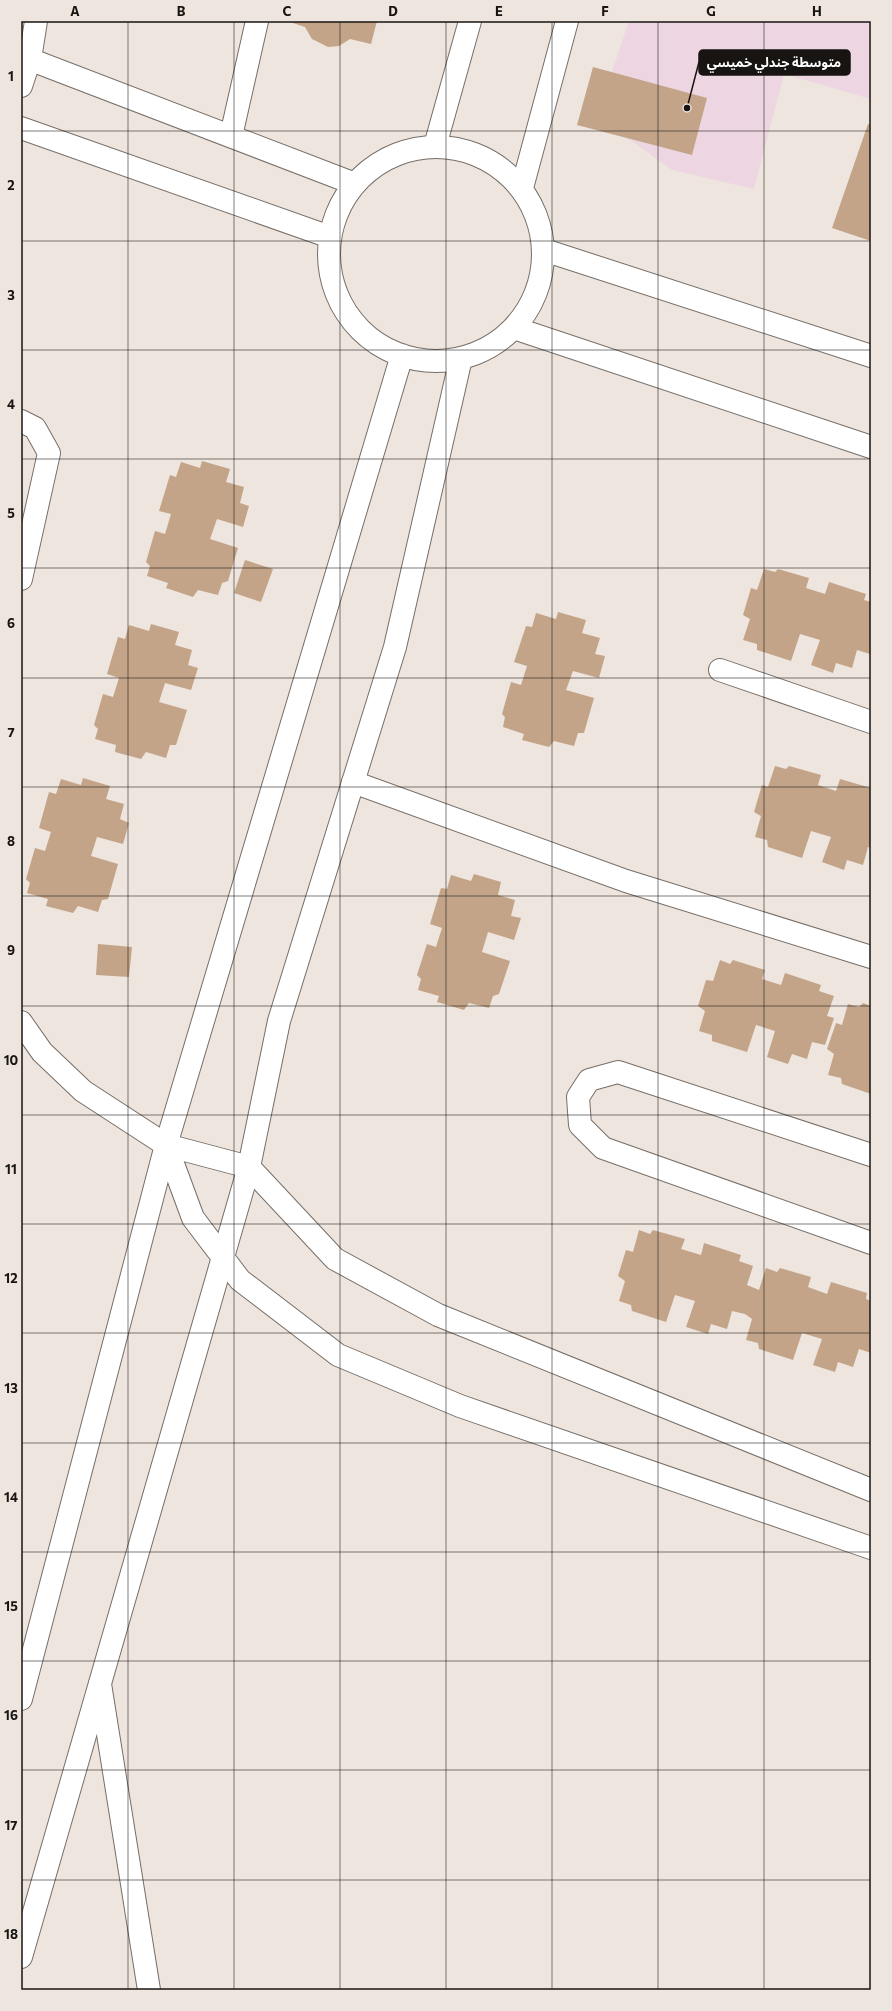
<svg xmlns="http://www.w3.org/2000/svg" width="892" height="2011" viewBox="0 0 892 2011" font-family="Commissioner,'Noto Sans Arabic',sans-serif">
<rect width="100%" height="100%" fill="#eee5de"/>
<path fill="#edd6e1" d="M629,21H871V99L784,74L754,189L672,170L597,116Z"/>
<path fill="#c3a488" d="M287,21H377L371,44L350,39L339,46L328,47L312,39L305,27Z
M593,67L707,98L692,155L577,125Z
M868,124L871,125V241L832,228Z
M202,461L230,469L226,482L244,487L240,503L249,506L243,527L217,519L210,539L238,548L228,581L222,583L218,595L198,590L193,597L166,588L168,583L147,576L150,566L146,562L155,531L165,534L171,514L159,511L170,475L176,477L181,462L200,468Z
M245,560L273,569L261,602L234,593Z
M764,569L775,572L778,569L809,578L806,588L825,594L829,582L866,594L864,600L871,602L870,654L857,650L852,668L836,663L833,673L811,665L820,640L800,634L791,661L757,650V644L743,640L750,619L743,615L751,588L757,590Z
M558,612L586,620L582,633L600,638L595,654L605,656L599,678L573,671L566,690L594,698L584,733H578L574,746L554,741L549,747L522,740L524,734L503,727L505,717L502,714L511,682L521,685L527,666L514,662L526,626L532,627L536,613L556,619Z
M151,624L179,632L175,645L192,650L188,665L198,668L191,690L165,683L159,702L187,710L176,745H170L166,758L146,752L141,759L115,752L116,745L95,739L98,729L94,725L103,694L113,697L119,678L107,674L118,637L125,639L129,625L149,631Z
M775,766L786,769L789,766L821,775L818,785L836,791L840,779L871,788V848L868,847L863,865L847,860L844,870L822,862L831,837L811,831L802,858L768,847L767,840L755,837L761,816L754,812L762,785L768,787Z
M83,778L110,786L106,799L124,804L120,819L129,823L123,844L97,837L91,856L118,864L108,899L102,900L98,912L78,906L73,913L46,906L48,899L27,893L30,883L26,879L35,848L45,851L51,832L39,828L49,792L56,794L61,779L81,785Z
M474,874L501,882L498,895L515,900L511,916L521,918L514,940L488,932L482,952L510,961L499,994L493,996L489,1008L469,1003L464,1010L437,1002L439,996L418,990L421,979L417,975L427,944L436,947L442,928L430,924L441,888L447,889L451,875L471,881Z
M98,944L132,947L129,977L96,975Z
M720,960L730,964L733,960L765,970L762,979L781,985L785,973L821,985L819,991L834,996L827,1016L834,1018L825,1045L812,1042L807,1059L792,1054L788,1064L767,1057L775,1031L756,1025L747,1052L712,1041V1035L699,1031L705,1011L698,1006L706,980L713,981Z
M863,1003L871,1006V1094L842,1084L841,1078L828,1075L834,1054L827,1049L836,1023L842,1025L848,1004L859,1007Z
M639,1230L650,1234L653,1230L685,1239L681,1249L701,1255L704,1243L741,1255L739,1261L753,1266L747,1285L759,1290L766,1268L777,1272L780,1268L811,1277L808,1287L827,1294L831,1282L867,1293L866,1299L871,1301V1353L859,1349L853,1367L838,1362L835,1372L813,1365L822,1339L802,1333L793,1360L759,1349L758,1343L746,1340L752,1319L745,1314L732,1311L727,1329L711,1324L708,1334L686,1327L695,1301L675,1295L666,1322L632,1311L631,1305L619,1301L625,1281L618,1276L626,1250L633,1252Z"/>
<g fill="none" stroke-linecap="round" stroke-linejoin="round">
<g stroke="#766e67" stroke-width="24">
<path id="street" d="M21,86L30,59L36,21
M231,136L257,21
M435,146L470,21
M522,188L567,21
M21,421L35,428L49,453L21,579
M720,670L871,722
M353,782L626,881L871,957
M21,1022L42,1052L83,1091L166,1145L249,1167L335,1259L438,1315L871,1490
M166,1145L193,1218L240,1280L338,1355L460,1406L871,1548
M871,1155L618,1072L589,1080L578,1097L580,1125L603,1148L871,1243
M100,1684L149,1990"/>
</g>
<g stroke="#766e67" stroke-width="24">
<path id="secondary" d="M21,56L355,184
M21,128L330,237
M329 254a107 107 0 1 1 214 0a107 107 0 1 1-214 0Z
M544,250L871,356
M514,328L871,447
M21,1699L166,1145L402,355
M21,1957L249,1167L279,1021L395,647L461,358"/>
</g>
<use href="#street" stroke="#fff" stroke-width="22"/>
<use href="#secondary" stroke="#fff" stroke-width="22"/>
</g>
<path fill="none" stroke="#171412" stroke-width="1" stroke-opacity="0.55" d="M128,21V1990M234,21V1990M340,21V1990M446,21V1990M552,21V1990M658,21V1990M764,21V1990M21,131H871M21,241H871M21,350H871M21,459H871M21,568H871M21,678H871M21,787H871M21,896H871M21,1006H871M21,1115H871M21,1224H871M21,1333H871M21,1443H871M21,1552H871M21,1661H871M21,1770H871M21,1880H871"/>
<path fill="none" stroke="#171412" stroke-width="1.5" d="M687 108L699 62"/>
<circle fill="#171412" stroke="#eee5de" stroke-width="1.5" cx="687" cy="108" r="4"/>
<rect fill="#171412" stroke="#171412" stroke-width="1.5" x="699" y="50" width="151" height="25" rx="4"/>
<g font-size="13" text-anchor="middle" font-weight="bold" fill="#fff">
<text x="774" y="67">متوسطة جندلي خميسي</text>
</g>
<rect width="892" height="2011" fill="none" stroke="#eee5de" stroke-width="44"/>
<rect x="22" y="22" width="848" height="1967" fill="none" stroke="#171412" stroke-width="1.5"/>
<g font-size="13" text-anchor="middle" font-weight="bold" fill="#171412">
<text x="75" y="16">A</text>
<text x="181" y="16">B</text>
<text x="287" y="16">C</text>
<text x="393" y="16">D</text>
<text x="499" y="16">E</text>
<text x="605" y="16">F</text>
<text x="711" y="16">G</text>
<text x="817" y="16">H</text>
<text x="11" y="81">1</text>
<text x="11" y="190">2</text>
<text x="11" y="300">3</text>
<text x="11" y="409">4</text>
<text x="11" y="518">5</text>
<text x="11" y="628">6</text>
<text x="11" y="737">7</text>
<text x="11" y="846">8</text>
<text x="11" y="955">9</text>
<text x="11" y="1065">10</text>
<text x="11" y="1174">11</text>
<text x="11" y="1283">12</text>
<text x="11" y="1393">13</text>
<text x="11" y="1502">14</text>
<text x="11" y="1611">15</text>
<text x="11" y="1720">16</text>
<text x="11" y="1830">17</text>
<text x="11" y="1939">18</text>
</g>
</svg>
